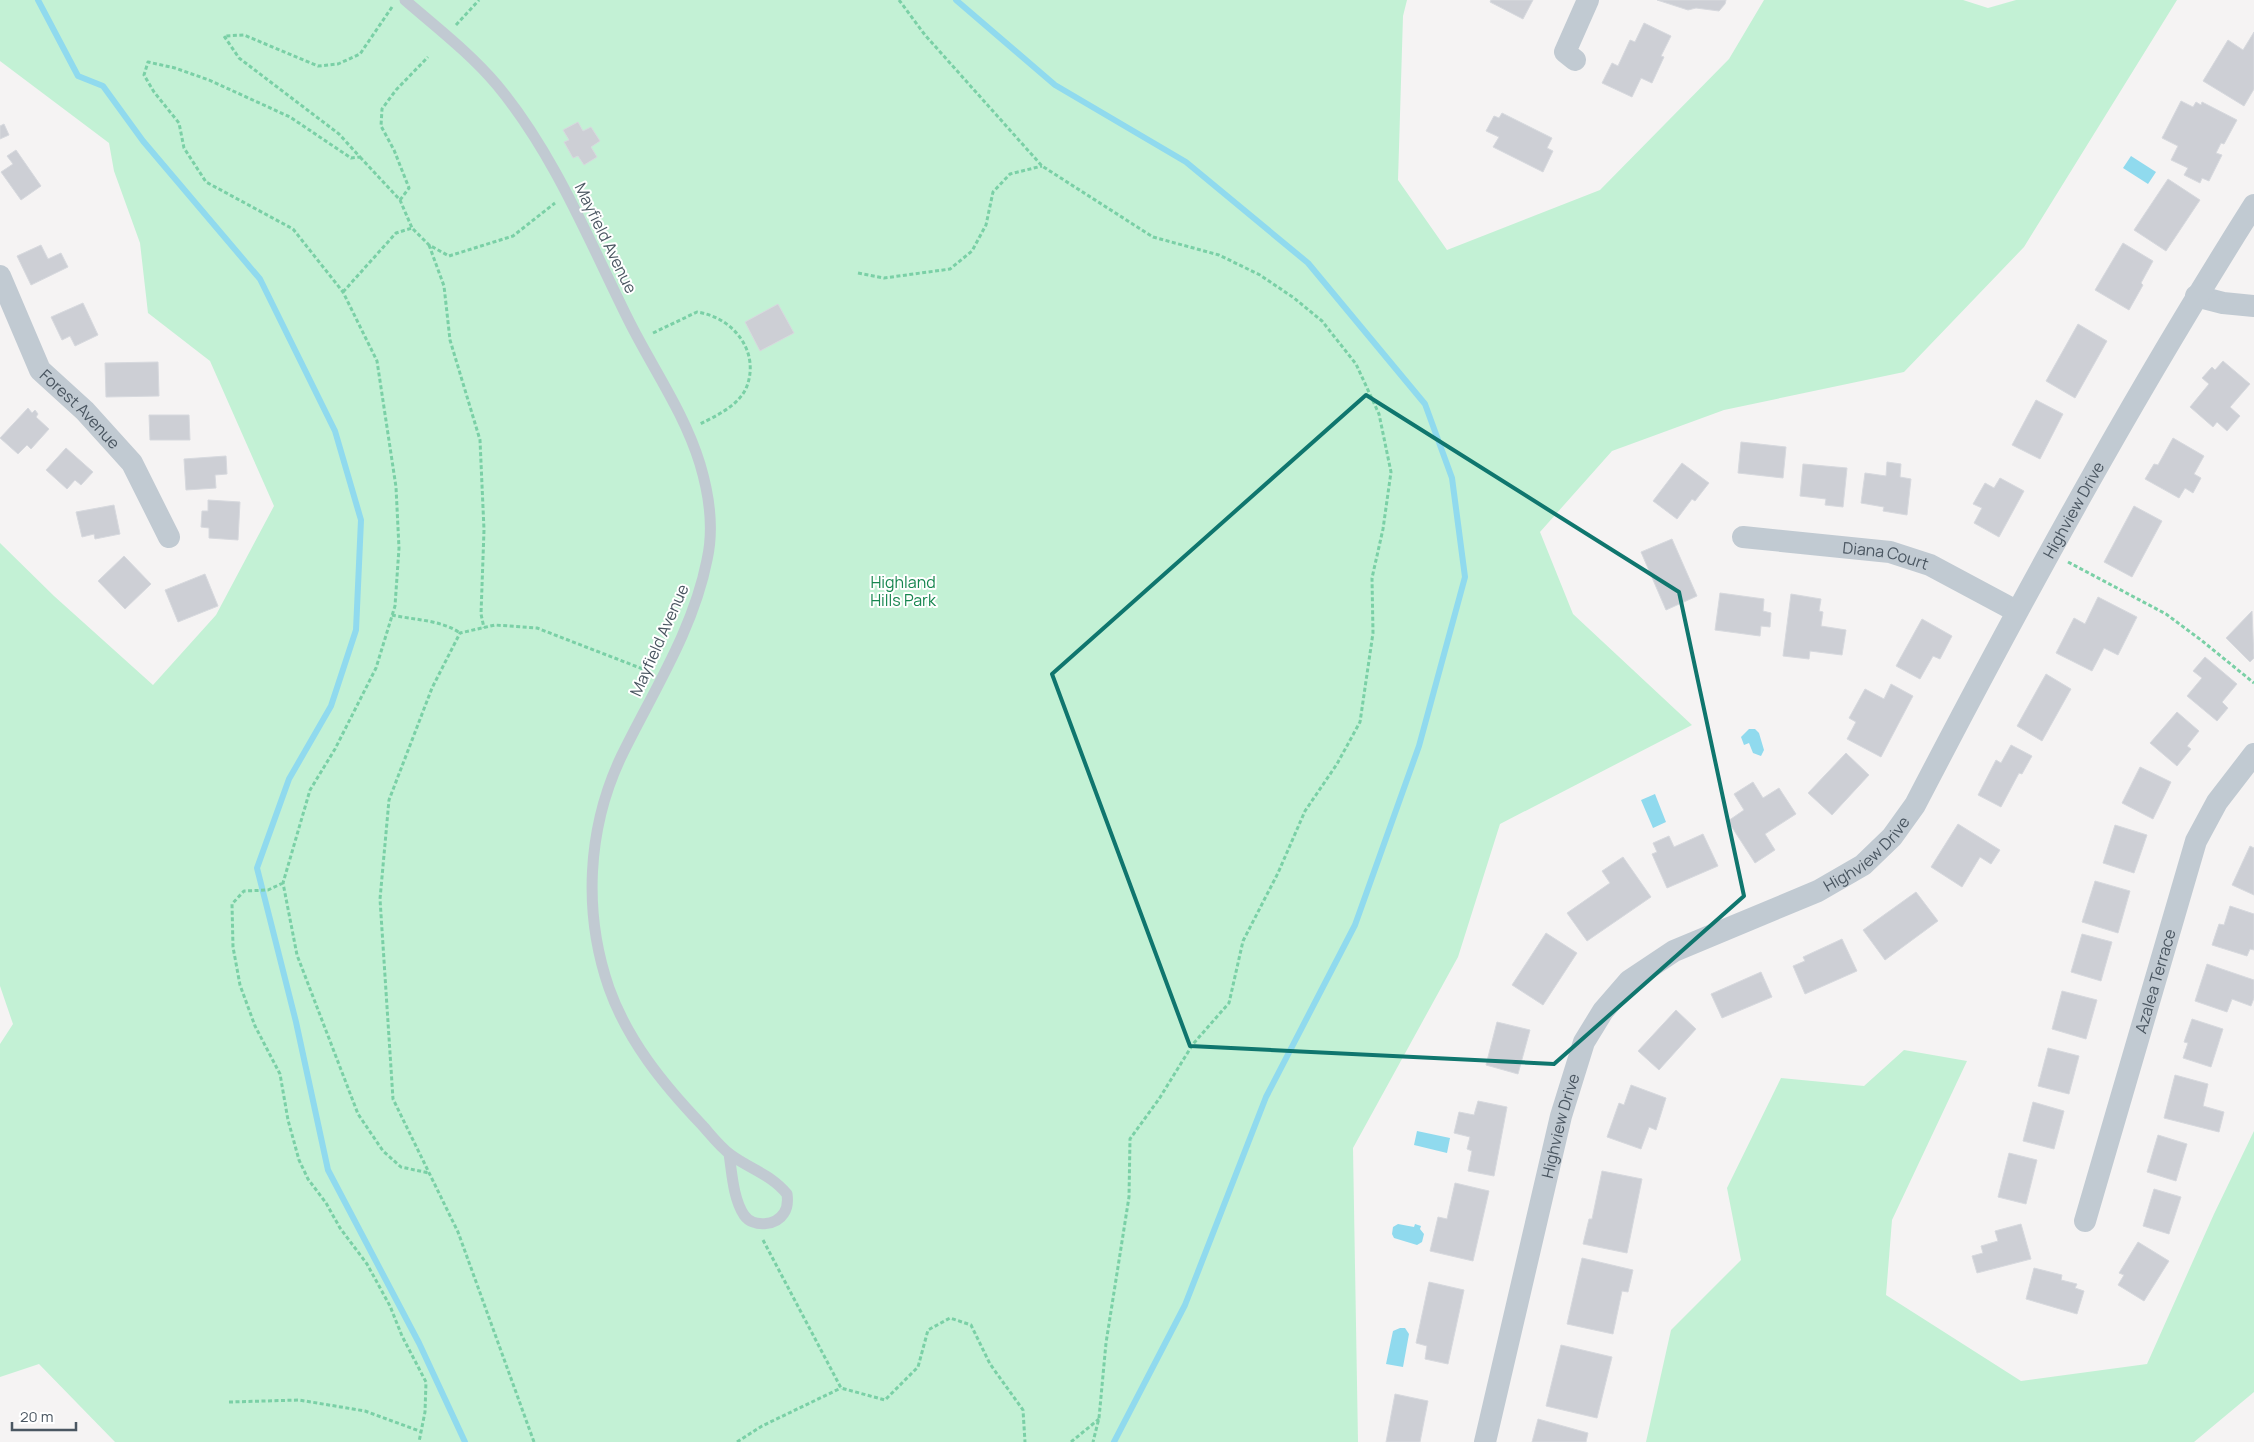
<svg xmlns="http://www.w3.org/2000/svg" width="2254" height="1442" viewBox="0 0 2254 1442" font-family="Manrope,sans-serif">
<rect width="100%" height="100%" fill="#f5f3f3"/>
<path fill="#c3f1d5" d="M0,0H1407L1403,16L1398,180L1447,250L1600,190L1729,59L1764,0H1963L1988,8L2016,0H2177L2024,247L1904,372L1724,410L1612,451L1540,532L1573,614L1692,725L1500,824L1458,957L1353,1148L1358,1442H115L39,1364L0,1377V1044L13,1024L0,986V543L54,596L153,685L216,615L274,506L210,361L148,313L140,243L114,171L109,143L0,61Z
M1904,1050L1967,1061L1892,1220L1886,1295L2021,1381L2147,1364L2214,1214L2254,1131V1392L2194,1442H1646L1671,1330L1741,1260L1727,1188L1781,1078L1864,1086Z"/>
<path fill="#90daee" d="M2131,156L2156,172L2148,184L2123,168Z
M1749,729H1755L1759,733L1764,750L1761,756L1753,753L1749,743L1744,745L1741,737Z
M1655,794L1666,822L1653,828L1641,800Z
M1417,1131L1450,1138L1447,1153L1414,1145Z
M1398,1224L1414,1227L1415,1224L1421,1226L1420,1229L1424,1234L1422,1242L1417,1245L1394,1238L1392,1234L1393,1227Z
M1400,1328H1405L1409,1334L1403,1367L1386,1364L1393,1331Z"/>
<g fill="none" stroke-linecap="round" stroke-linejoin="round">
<path stroke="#90daee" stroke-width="6" d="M38,0L78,76L103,86L143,141L260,279L335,431L361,520L356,630L331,706L289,779L257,868L296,1022L328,1170L419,1343L465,1442
M956,0L1055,85L1186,162L1308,263L1425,404L1452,478L1465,577L1419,746L1355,925L1266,1097L1185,1305L1114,1442"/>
</g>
<path fill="#cdcfd5" stroke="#d7d9de" d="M1491,0H1533L1523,19L1490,2Z
M1657,0H1726L1725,4L1719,11L1696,8L1688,10Z
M1644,23L1671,36L1661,56L1664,57L1652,83L1641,78L1632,97L1602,83L1612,63L1618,66L1630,40L1635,42Z
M2254,32V89L2244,106L2203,81L2228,40L2243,50Z
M2181,101L2193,107L2196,102L2201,105L2202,102L2237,120L2224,144L2221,143L2216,153L2222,155L2209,181L2202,178L2200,183L2184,175L2188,168L2171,160L2178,146L2162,138Z
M1502,113L1552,138L1547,148L1553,151L1543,172L1493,147L1499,137L1486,131L1494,116L1499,118Z
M578,122L583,131L591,127L600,141L591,147L597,157L584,165L578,156L573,158L564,142L569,140L563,130Z
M4,124L9,135L0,139V126Z
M16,150L41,186L21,200L1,172L13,164L7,156Z
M2168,179L2200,200L2166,251L2134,230Z
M2123,243L2153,261L2141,283L2143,285L2129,310L2095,290Z
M41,245L48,259L61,253L68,267L31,285L17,256Z
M83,303L98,335L75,346L70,336L62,340L51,317Z
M778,304L794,333L760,351L745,322Z
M2078,324L2107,341L2075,398L2046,381Z
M2223,361L2250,384L2230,407L2240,416L2227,431L2217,422L2213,427L2190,407L2209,384L2202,378L2212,367L2215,370Z
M158,362L159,396L106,397L105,363Z
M2036,400L2063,414L2040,459L2012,445Z
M28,408L32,413L35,410L38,414L36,417L49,429L31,449L27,445L18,454L0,438Z
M149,415H189L190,440H150Z
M2173,438L2204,456L2194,474L2201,478L2193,493L2185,488L2179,498L2145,479L2154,464L2158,465Z
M1741,442L1786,447L1783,478L1738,473Z
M66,448L93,472L81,485L75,480L67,489L46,470Z
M226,456L227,474L215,475L216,488L186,490L184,459Z
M1887,462L1901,464L1900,477L1911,479L1907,515L1883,511L1884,507L1861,503L1865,473L1886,476Z
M1682,463L1709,483L1695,501L1692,499L1677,519L1653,501Z
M1803,464L1847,468L1843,507L1825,505L1826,499L1800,496Z
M2000,478L2024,491L1999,537L1974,523L1982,508L1973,504L1985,483L1994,488Z
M208,500L240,502L238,540L209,538V528L201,527L202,511H208Z
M114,505L120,534L95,539L94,534L82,537L76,512Z
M2134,506L2162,521L2132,577L2104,562Z
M1672,539L1697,596L1666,610L1641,552Z
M124,556L151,584L125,609L98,581Z
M205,574L218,606L178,622L165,590Z
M1720,593L1764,599L1763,611L1771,613L1770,627L1761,626L1760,636L1715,630Z
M1791,594L1821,599L1819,611L1823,612L1821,626L1846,630L1842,655L1810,651L1809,659L1783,656Z
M2098,597L2137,617L2118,655L2104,648L2092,671L2056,653L2074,618L2085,624Z
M2252,611L2254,658L2250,662L2226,638Z
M1922,619L1952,636L1940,659L1933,656L1920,679L1896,666Z
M2205,657L2237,684L2222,702L2228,708L2217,721L2187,696L2202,678L2193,671Z
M2046,674L2071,689L2042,741L2017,726Z
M1891,684L1913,696L1881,757L1847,739L1856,722L1849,718L1865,689L1884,699Z
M2177,712L2199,731L2187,746L2191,749L2177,766L2150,743Z
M2011,745L2032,756L2022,774L2019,773L2001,807L1978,795L1996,760L2001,763Z
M1846,753L1869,775L1832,815L1808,793Z
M2140,767L2171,782L2153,819L2122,803Z
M1753,782L1763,798L1779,788L1796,814L1765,834L1775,850L1755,863L1728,821L1744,810L1734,794Z
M1958,824L2000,850L1991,864L1980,857L1962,887L1931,867Z
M2115,825L2147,835L2134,873L2103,863Z
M1703,834L1718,866L1667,888L1652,854L1657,852L1653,843L1669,836L1674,847Z
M2250,846L2254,848V895L2232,885Z
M1623,857L1651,897L1587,941L1567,913L1610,883L1602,871Z
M2095,881L2130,891L2118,933L2082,922Z
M1916,892L1938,921L1885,960L1863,930Z
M2230,906L2254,914V950L2250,949L2247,956L2212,945L2219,924L2224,925Z
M1546,933L1577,953L1543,1005L1512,985Z
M2082,934L2112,942L2101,981L2071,972Z
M1842,939L1857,971L1805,994L1793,966L1805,961L1803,957Z
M2207,964L2254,980V998L2251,1006L2232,999L2227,1012L2195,1001Z
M1761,972L1772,997L1722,1018L1711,994Z
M2062,991L2097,1000L2086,1039L2052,1029Z
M1676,1010L1696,1029L1659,1070L1638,1051Z
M2192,1019L2223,1029L2211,1067L2183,1058L2188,1043L2184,1042Z
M1497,1022L1530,1030L1518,1074L1486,1065Z
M2048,1048L2079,1056L2069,1094L2038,1086Z
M2175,1075L2208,1084L2203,1106L2224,1112L2219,1132L2164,1118Z
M1631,1085L1666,1098L1656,1130L1649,1127L1641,1149L1607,1137L1619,1103L1624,1105Z
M1478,1101L1507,1107L1494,1176L1468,1171L1472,1151L1467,1149L1470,1137L1454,1133L1459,1112L1474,1115Z
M2033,1102L2064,1111L2054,1149L2023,1141Z
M2158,1135L2187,1144L2176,1181L2147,1172Z
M2009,1153L2037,1160L2026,1204L1998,1197Z
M1602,1171L1642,1179L1627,1253L1583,1244L1589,1219H1592Z
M1455,1183L1489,1191L1473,1261L1430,1251L1438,1217L1447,1219Z
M2154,1189L2181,1197L2169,1234L2143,1226Z
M2021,1224L2031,1259L1977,1273L1972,1256L1983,1253L1981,1246L1998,1241L1995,1231Z
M2138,1242L2169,1261L2144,1301L2118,1285L2124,1275L2119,1273Z
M1582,1258L1633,1270L1628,1292L1622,1291L1613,1334L1567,1324Z
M2034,1268L2062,1275L2061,1280L2077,1284L2075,1288L2084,1291L2077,1314L2026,1299Z
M1429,1282L1464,1290L1448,1364L1425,1359L1427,1346L1416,1343Z
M1561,1345L1612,1357L1597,1418L1546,1406Z
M1395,1394L1428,1401L1420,1442H1386Z
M1538,1419L1588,1433L1586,1442H1532Z"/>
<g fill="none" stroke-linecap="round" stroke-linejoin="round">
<path stroke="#7ad0a6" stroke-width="3" stroke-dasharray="4 2.5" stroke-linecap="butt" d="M899,0L925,35L1042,166L1153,237L1219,255L1260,275L1294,298L1322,321L1356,364L1379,414L1391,472L1383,529L1372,578L1373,633L1360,722L1337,764L1305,811L1278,873L1243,941L1229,1003L1193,1044L1159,1099L1130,1139L1129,1197L1106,1343L1099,1418L1093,1442
M392,7L360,54L338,64L318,66L244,35L224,36L239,58L339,134L360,157L351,158L290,117L209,80L175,68L148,62L144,75L154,92L179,123L184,148L206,182L293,229L343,292L377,361L396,487L399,548L395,606L376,668L335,749L310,790L283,883L297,955L358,1114L383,1151L401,1167L429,1173
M456,25L479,0
M360,157L400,200L412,228
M400,200L409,188L394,150L381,126L382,109L396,90L428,57
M429,245L444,286L450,340L480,440L484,530L481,614L484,628
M858,273L884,278L950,269L972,251L986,225L993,192L1010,174L1042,166
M343,292L396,233L412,228L429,245L449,256L513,236L555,203
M653,333L697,312C732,317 760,350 747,386C740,405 716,416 700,424
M2068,562L2166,614L2201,640L2254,683
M392,615C414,620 442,620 460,633
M283,883L268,890L244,891L232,904L233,947L240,985L255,1026L280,1074L288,1120L299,1160L308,1179L326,1203L340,1228L367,1264L390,1306L402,1336L426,1382L425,1412L419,1442
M763,1240L841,1388L885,1400L918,1367L928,1330L950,1318L971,1325L990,1364L1023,1410L1025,1442
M229,1402L299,1400L365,1411L422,1432
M534,1442L458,1232L393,1099L380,899L389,800L432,688L460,633L495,625L537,628L648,671
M737,1442L762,1426L841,1388
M1071,1442L1099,1419"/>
<path stroke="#c1cad2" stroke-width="11" d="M405,0C436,27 470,53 497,85C555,155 589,241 629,321C653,369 684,412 700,464C709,494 714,529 707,560C693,631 652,693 621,757C587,829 583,913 609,988C628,1041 663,1084 702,1125C711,1135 720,1147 731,1155C750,1169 772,1175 787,1194C788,1201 788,1207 784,1213C776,1226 753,1228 744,1215C733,1198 732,1173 729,1154"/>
<g stroke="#c1cad2" stroke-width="22">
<path d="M1575,60L1565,52L1588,0"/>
<path id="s1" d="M0,276L40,370L85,411L132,463L169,537"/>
<path d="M2196,296L2223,303L2254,306"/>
<path id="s2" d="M1743,537L1890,552L1930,565L2016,611"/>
<path id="s3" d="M2085,1221L2196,841L2217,802L2254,754"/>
<path id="s4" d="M1485,1442L1561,1116L1584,1042L1603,1011L1629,981L1674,951L1818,891L1863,865L1892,837L1915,805C2021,601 2131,399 2254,205"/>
</g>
</g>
<path fill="none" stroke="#0f766e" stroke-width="4" stroke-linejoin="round" d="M1366,395L1679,592L1744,896L1554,1064L1190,1046L1052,674Z"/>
<g text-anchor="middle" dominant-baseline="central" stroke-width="4" stroke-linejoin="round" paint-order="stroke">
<g font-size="16" fill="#4a5661" stroke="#fff">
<text transform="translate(606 238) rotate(64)">Mayfield Avenue</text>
<text stroke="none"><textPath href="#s1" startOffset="158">Forest Avenue</textPath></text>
<text stroke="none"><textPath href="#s4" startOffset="1165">Highview Drive</textPath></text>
<text stroke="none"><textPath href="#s2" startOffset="144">Diana Court</textPath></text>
<text transform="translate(659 640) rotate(-66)">Mayfield Avenue</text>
<text stroke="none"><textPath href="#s4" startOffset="760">Highview Drive</textPath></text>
<text stroke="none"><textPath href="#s3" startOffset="250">Azalea Terrace</textPath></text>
<text stroke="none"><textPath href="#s4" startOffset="325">Highview Drive</textPath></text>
</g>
<g font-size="16" fill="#17864f" stroke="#fff">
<text x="903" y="582">Highland<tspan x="903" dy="18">Hills Park</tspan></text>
</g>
</g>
<path d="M12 1422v8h64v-8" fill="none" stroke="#4a5661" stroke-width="2.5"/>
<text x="20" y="1422" font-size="15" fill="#4a5661" stroke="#ffffff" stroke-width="4" paint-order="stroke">20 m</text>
</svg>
